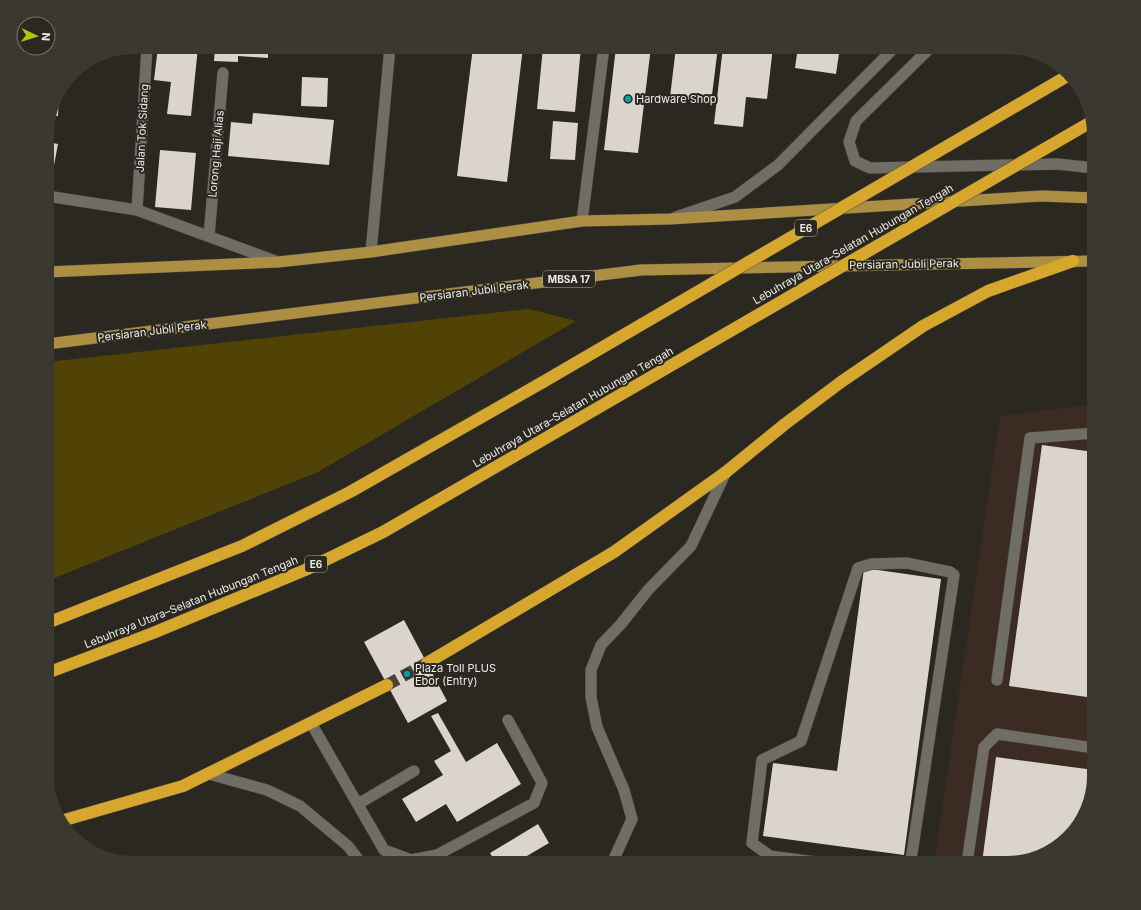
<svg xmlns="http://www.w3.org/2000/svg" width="1141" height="910" viewBox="0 0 1141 910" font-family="Inter,sans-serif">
<rect width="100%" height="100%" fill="#2a2820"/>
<path fill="#3c2b22" d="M1094,404V776L1089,804L1073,833L1045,854L1007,863H934L1000,416Z"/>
<path fill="#504305" d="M529,309L576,321L318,472L47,581V362Z"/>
<path fill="#dbd4cb" d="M158,47H198L191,116L167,114L171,82L154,80Z
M215,47H268V58L238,56V62L214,61Z
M473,47H523L507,182L457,176Z
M543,47H581L575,112L537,109Z
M616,47H651L638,153L604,150Z
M676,47H718L711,103L670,97Z
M723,47H773L767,99L746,97L743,127L714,124Z
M798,47H840L836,74L795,68Z
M302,77L328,78L327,107L301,106Z
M59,91L58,116H51L56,96Z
M253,113L334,120L329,165L228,156L231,122L252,124Z
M553,121L578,123L575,160L550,159Z
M47,142L58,144L51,181L47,180Z
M160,150L196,153L191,210L155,207Z
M1042,445L1094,452V698L1009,686Z
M864,568L941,579L904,855L763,836L773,763L837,771Z
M404,620L447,701L408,723L364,642Z
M438,713L466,762L497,743L521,784L457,822L446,804L416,822L402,799L443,775L434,761L451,751L431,716Z
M996,757L1094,770L1089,804L1073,833L1045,854L1007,863H982Z
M538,824L549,843L515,863H496L490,853Z"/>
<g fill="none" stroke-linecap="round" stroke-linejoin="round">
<path stroke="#47453e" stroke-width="12" stroke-dasharray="12 6" stroke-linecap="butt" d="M387,685L427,663"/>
<g stroke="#47453f" stroke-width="12">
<path id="service" d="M582,221L604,47
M997,680L1030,438L1094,433
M311,723L384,850L411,860L437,855L534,803L542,783L508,720
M209,774L267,790L300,806L348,846L361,863
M358,804L414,771
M609,863L613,861L632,819L624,790L597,727L591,697V670L601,645L621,624L648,590L691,546L726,472
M823,863L770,856L752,843L762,760L801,741L858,568L871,564L907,563L950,572L954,575L911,860L908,863
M967,863L984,747L997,734L1094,748"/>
</g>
<g stroke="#47453f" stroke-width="12">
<path id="minor" d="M931,47L856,121L849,142L855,161L870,168L1057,164L1094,168
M47,196L137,210L278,262
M137,210L147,47
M676,217L735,197L778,165L895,47
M209,236L223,73
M371,252L390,47"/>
</g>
<g stroke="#47453f" stroke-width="12">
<path id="primary" d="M47,272L278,262L371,252L582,221L670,219L1042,196L1094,198
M47,344L641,270L1094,261"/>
</g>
<g stroke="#47453f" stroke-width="13">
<path id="motorway" d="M47,623L242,546L350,492L543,382
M427,663L614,552L726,472L785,424L841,382L923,326L988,291L1073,261
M47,673L153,633L305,570L383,532L570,424
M61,821L183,786L387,685"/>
</g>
<use href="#service" stroke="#706d64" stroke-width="11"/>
<use href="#minor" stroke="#706d64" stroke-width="11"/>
<use href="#primary" stroke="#ad8f43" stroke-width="11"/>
<use href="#motorway" stroke="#d6a62d" stroke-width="12"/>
<g stroke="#47453f" stroke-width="13" stroke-linecap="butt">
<path id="motorway-bridge" d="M543,382L1069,75
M570,424L1091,122"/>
</g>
<use href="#motorway-bridge" stroke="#d6a62d" stroke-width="12"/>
</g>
<g fill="#0f9aa8" stroke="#2a2820" stroke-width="1.5">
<circle cx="628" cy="99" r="4"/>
<circle cx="407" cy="674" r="4"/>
</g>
<g text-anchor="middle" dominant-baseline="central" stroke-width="4" stroke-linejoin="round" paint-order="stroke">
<g fill="#2a2820" stroke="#b2b0ab" stroke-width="1">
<rect x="795" y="220" width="22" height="16" rx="3"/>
<rect x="543" y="271" width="52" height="16" rx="3"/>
<rect x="305" y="556" width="22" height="16" rx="3"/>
</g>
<g font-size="10" font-weight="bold" fill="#ecebe6">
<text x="806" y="228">E6</text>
<text x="569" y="279">MBSA 17</text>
<text x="316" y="564">E6</text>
</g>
<g font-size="11" fill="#ecebe6" stroke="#2a2820" text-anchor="start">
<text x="636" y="99">Hardware Shop</text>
<text x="415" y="668">Plaza Toll PLUS<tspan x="415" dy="13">Ebor (Entry)</tspan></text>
</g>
<g font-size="11" fill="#ecebe6" stroke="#2a2820">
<text transform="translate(142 128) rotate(-87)">Jalan Tok Sidang</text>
<text transform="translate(216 154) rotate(-85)">Lorong Haji Alias</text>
<text transform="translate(853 244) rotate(-30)">Lebuhraya Utara–Selatan Hubungan Tengah</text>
<text transform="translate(904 264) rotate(-1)">Persiaran Jubli Perak</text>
<text transform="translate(474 291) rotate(-7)">Persiaran Jubli Perak</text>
<text transform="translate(152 331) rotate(-7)">Persiaran Jubli Perak</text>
<text transform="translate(573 407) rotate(-30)">Lebuhraya Utara–Selatan Hubungan Tengah</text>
<text transform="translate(191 602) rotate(-22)">Lebuhraya Utara–Selatan Hubungan Tengah</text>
</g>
</g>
<path d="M0 0H1141V910H0ZM134 54H1007A80 80 0 0 1 1087 134V776A80 80 0 0 1 1007 856H134A80 80 0 0 1 54 776V134A80 80 0 0 1 134 54Z" fill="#3a3830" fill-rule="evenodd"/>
<g transform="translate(36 36) rotate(94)"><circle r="19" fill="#2a2820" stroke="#78766f"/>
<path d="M0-3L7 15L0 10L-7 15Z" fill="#afc507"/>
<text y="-6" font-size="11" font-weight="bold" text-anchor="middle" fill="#ecebe6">N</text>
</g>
</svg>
